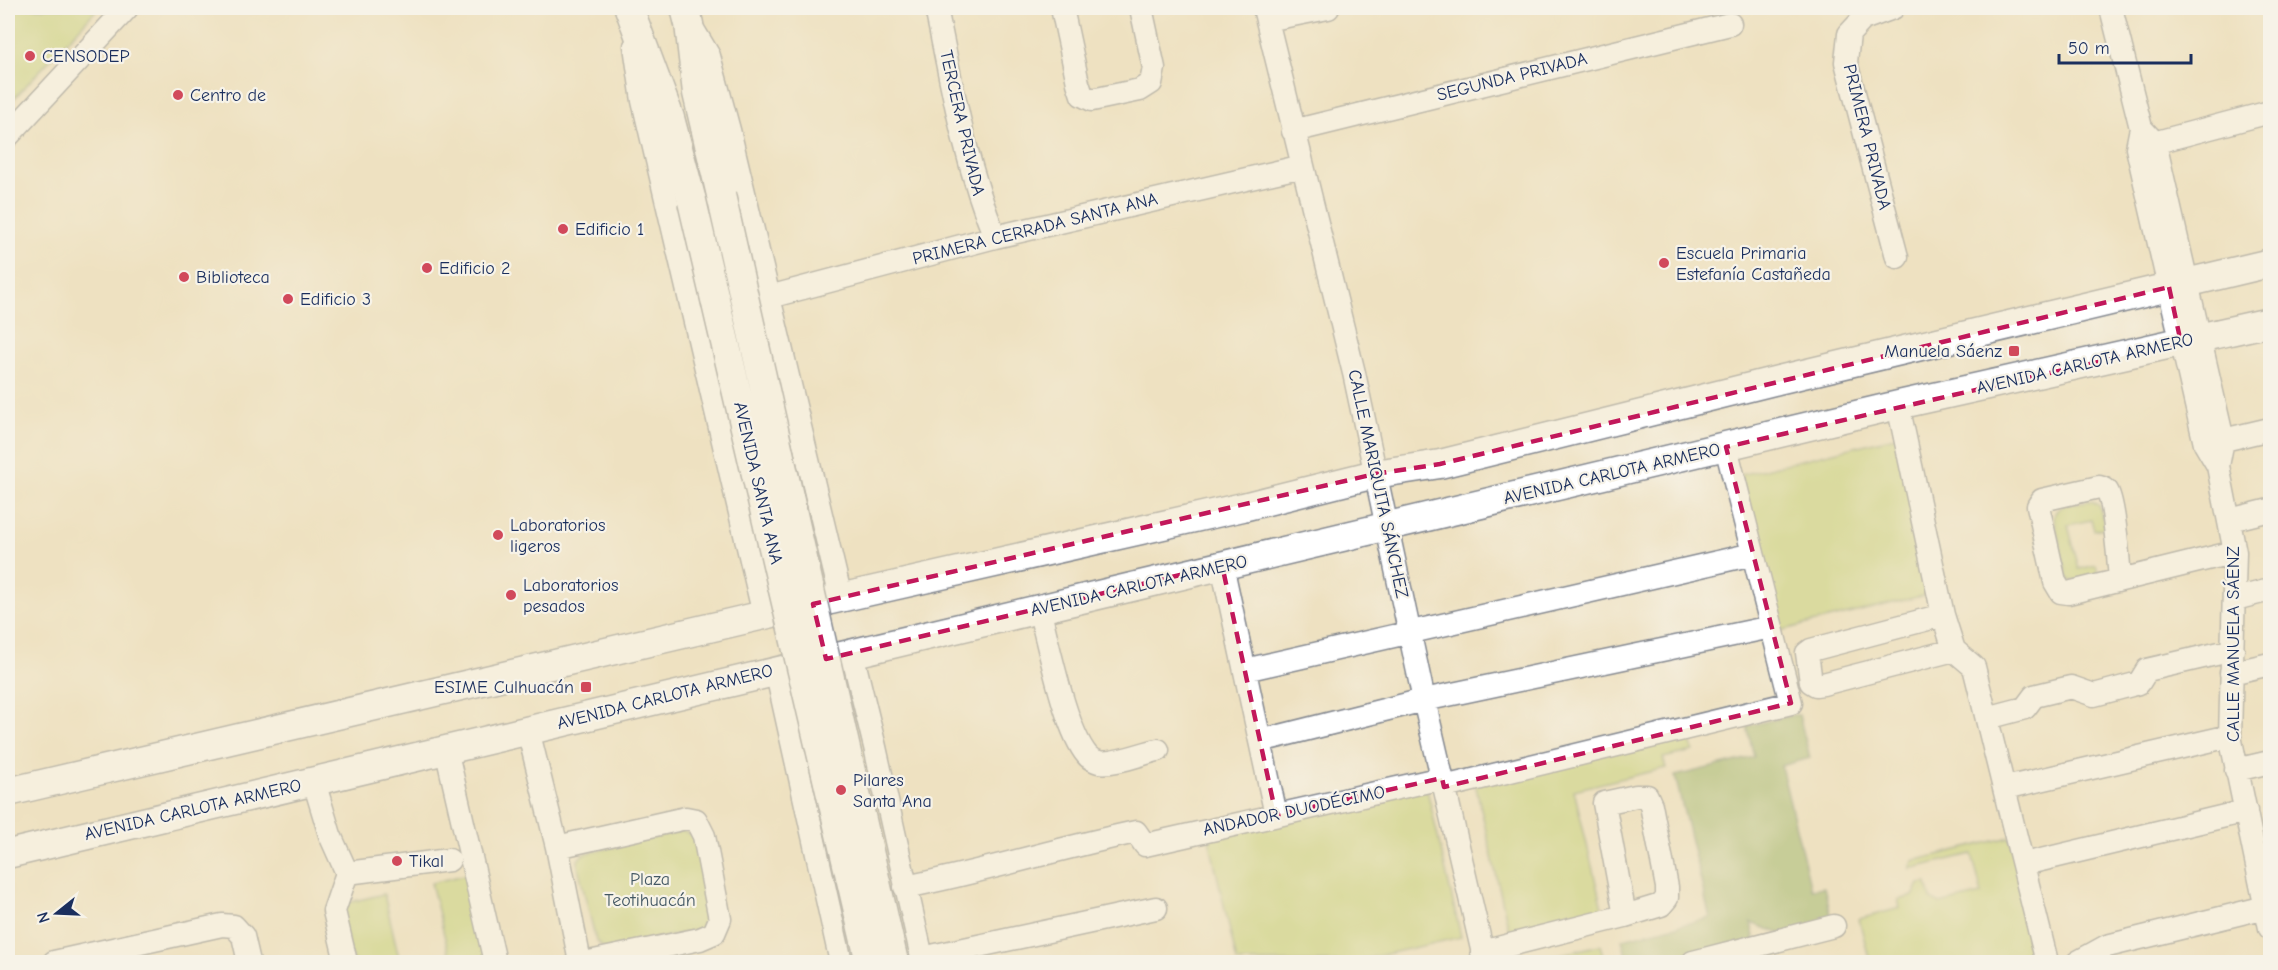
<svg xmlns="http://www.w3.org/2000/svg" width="2278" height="970" viewBox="0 0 2278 970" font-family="'Comic Neue',sans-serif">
<rect width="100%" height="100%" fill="#f7f3e8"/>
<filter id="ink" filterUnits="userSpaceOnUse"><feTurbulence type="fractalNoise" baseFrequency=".0167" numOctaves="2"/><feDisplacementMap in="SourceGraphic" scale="12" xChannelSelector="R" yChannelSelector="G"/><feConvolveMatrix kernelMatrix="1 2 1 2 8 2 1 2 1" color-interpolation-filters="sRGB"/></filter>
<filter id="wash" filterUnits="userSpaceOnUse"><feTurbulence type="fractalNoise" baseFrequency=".008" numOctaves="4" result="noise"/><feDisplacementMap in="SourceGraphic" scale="24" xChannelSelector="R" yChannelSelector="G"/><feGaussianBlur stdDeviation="1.35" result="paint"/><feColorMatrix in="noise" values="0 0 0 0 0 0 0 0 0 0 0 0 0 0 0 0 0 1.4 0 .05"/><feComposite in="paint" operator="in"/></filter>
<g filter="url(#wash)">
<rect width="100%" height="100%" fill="#eee1c1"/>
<path fill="#c1d174" stroke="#6e8069" stroke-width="1.5" d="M8,8H98L8,105Z
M1899,436L1938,592L1779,631L1740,475Z
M2087,501H2092L2099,505L2105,528L2094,530L2091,520L2068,525L2079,569L2096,565L2099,577L2070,581L2067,576L2054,518C2055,503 2075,504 2087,501Z
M1688,734L1693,751L1663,758L1666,768L1574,790L1602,908L1598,914L1510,935L1475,783Z
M1426,785L1461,937L1352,962H1237L1208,835Z
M683,831L690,834L696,841L713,917L702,929L606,950L596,941L578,867V860L583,854Z
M2010,837L2042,962H1870L1859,919L1900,908L1898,900L1913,896L1919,884L1927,883L1931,899L1940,904L1982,894L1972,854L1910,869L1913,861Z
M468,874L488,962H435L450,958L431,883Z
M384,894L400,962H353L338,905Z
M1600,945L1605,962H1528Z"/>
<path fill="#98b366" stroke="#5a7162" stroke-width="1.5" d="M1793,715H1799L1810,758L1781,766L1811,889L1824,887L1833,922L1785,935L1751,923L1755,941L1670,962H1628L1622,939L1710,918L1675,776L1754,757L1747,726Z"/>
</g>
<g filter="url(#ink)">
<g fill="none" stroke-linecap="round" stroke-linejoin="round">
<g stroke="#848890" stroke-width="25">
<path id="minor" d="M936,8C952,85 965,164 995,237
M1062,8L1078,83L1082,95L1092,100L1140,90L1151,83L1154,68L1141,8
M1264,8L1354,373L1424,700L1485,962
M1893,8L1863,19L1849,34L1846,62L1897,257
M2111,8L2141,128L2137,148L2205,444L2218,466L2235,552L2230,736L2270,928
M1267,20L1328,8
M691,26L709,56L729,130L841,598
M635,46L643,101L764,615
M2141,128L2155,143L2223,440L2218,466
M1293,131L1730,24
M8,136L127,8
M2142,146L2270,112
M769,297L995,237L1303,166
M1898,405L1943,615L1954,650L1974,667L2047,962
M2211,443L2270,429
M2230,520L2270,510
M1222,565L1276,815
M2120,580C2119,565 2114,500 2107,491C2105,488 2103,488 2099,487L2042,500L2038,506L2055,582L2061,592L2068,593L2235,552
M2235,599L2270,590
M1039,609C1049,645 1065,729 1087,755C1089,758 1095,761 1099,762C1113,765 1143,753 1158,750
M1943,615L1811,650L1807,653L1811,682L1816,685L1823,684L1954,650
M852,653L875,747L923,962
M776,670L841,962
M1245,670L1753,554
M2231,673L2270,664
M1987,718L2025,708L2034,696L2071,687L2094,695L2139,683L2147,670L2233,650
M528,730L557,847L580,962
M1260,741L1424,700L1771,627
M446,749L495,962
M2236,770L2270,762
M314,782L330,835L347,873
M1444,787L1791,703L1726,447
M2005,788L2230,736
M557,847L686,818L696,820L704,836L720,919L714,933L700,939L589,962
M2024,864L2246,811
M347,873L449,860
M905,887C983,872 1059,848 1136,832L1145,845L1442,778
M1482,952L1625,916L1661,905L1667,898V887L1651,805L1647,796H1636L1604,803L1625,916
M922,958L1156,908
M54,962L222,925L234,926L243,936L249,962
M346,962L334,911L347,873
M1693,962L1834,926
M2078,962L2107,946L2266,907"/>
</g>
<g stroke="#848890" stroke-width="31">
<path id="major" d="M629,8L670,118L692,201
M685,8L689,24L697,93L721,195
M8,792L764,615L1243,507L1375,474L1440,464L1778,380L2270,263
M8,854L1898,405L2270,322"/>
</g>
<use href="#minor" stroke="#fff" stroke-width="22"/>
<use href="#major" stroke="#fff" stroke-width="28"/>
<g stroke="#848890" stroke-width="31" stroke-linecap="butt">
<path id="major-bridge" d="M721,195L894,962
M692,201L870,962"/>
</g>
<use href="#major-bridge" stroke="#fff" stroke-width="28"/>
</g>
</g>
<path d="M0 0H2278V970H0ZM2169,287L2181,343L1726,447L1791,703L1444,787L1442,778L1276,815L1222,565L826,659L813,604L1375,474L1440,464Z" fill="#eee1c1" fill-opacity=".55" fill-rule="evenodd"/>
<path fill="none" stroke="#c2185b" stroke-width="4.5" stroke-dasharray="12 8" stroke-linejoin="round" d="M2169,287L2181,343L1726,447L1791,703L1444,787L1442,778L1276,815L1222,565L826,659L813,604L1375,474L1440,464Z"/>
<g fill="#d1495b" stroke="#f7f3e8" stroke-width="2">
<circle cx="30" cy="56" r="6"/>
<circle cx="178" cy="95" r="6"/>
<circle cx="563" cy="229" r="6"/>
<circle cx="1664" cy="263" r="6"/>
<circle cx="427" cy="268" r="6"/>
<circle cx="184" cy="277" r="6"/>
<circle cx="288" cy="299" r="6"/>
<rect x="2008" y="345" width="12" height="12" rx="3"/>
<circle cx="498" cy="535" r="6"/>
<circle cx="511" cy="595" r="6"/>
<rect x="580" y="681" width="12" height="12" rx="3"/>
<circle cx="841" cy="790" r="6"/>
<circle cx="397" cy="861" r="6"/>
</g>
<g text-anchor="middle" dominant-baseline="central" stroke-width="4.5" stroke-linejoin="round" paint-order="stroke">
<g font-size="18" fill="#1b2f5e" stroke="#f7f3e8" text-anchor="start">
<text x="42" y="56">CENSODEP</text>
<text x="190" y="95">Centro de</text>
<text x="575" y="229">Edificio 1</text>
<text x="1676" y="253">Escuela Primaria<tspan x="1676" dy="21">Estefanía Castañeda</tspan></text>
<text x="439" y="268">Edificio 2</text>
<text x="196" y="277">Biblioteca</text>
<text x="300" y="299">Edificio 3</text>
<text x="2002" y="351" text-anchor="end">Manuela Sáenz</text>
<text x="510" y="525">Laboratorios<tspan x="510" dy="21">ligeros</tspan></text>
<text x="523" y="585">Laboratorios<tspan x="523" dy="21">pesados</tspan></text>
<text x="574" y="687" text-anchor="end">ESIME Culhuacán</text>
<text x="853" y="780">Pilares<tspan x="853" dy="21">Santa Ana</tspan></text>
<text x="409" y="861">Tikal</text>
</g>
<g font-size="18" fill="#1b2f5e" stroke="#f7f3e8">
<text transform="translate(1512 77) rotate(-14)">SEGUNDA PRIVADA</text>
<text transform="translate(962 123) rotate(77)">TERCERA PRIVADA</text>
<text transform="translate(1867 137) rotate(76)">PRIMERA PRIVADA</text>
<text transform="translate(1035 229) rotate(-14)">PRIMERA CERRADA SANTA ANA</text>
<text transform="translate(2085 364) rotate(-13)">AVENIDA CARLOTA ARMERO</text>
<text transform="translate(1612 474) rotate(-13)">AVENIDA CARLOTA ARMERO</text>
<text transform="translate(758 483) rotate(77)">AVENIDA SANTA ANA</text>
<text transform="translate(1378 484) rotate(78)">CALLE MARIQUITA SÁNCHEZ</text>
<text transform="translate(1139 586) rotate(-13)">AVENIDA CARLOTA ARMERO</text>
<text transform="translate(2233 644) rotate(-90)">CALLE MANUELA SÁENZ</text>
<text transform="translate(665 697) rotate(-14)">AVENIDA CARLOTA ARMERO</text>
<text transform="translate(193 810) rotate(-13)">AVENIDA CARLOTA ARMERO</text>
<text transform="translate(1294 811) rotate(-12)">ANDADOR DUODÉCIMO</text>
</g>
<g font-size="18" fill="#445864" stroke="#f7f3e8">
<text x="650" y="879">Plaza<tspan x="650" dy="21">Teotihuacán</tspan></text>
</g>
</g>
<rect width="2278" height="970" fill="none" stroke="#f7f3e8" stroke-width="30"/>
<g transform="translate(57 913) rotate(252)" stroke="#f7f3e8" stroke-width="4.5" paint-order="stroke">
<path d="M0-4.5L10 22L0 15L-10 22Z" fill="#1b2f5e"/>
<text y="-9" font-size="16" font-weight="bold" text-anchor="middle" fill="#1b2f5e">N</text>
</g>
<path d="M2059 54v9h132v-9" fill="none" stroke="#1b2f5e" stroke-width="3"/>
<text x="2068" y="54" font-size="18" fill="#1b2f5e" stroke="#f7f3e8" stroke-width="4.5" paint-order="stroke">50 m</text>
</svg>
